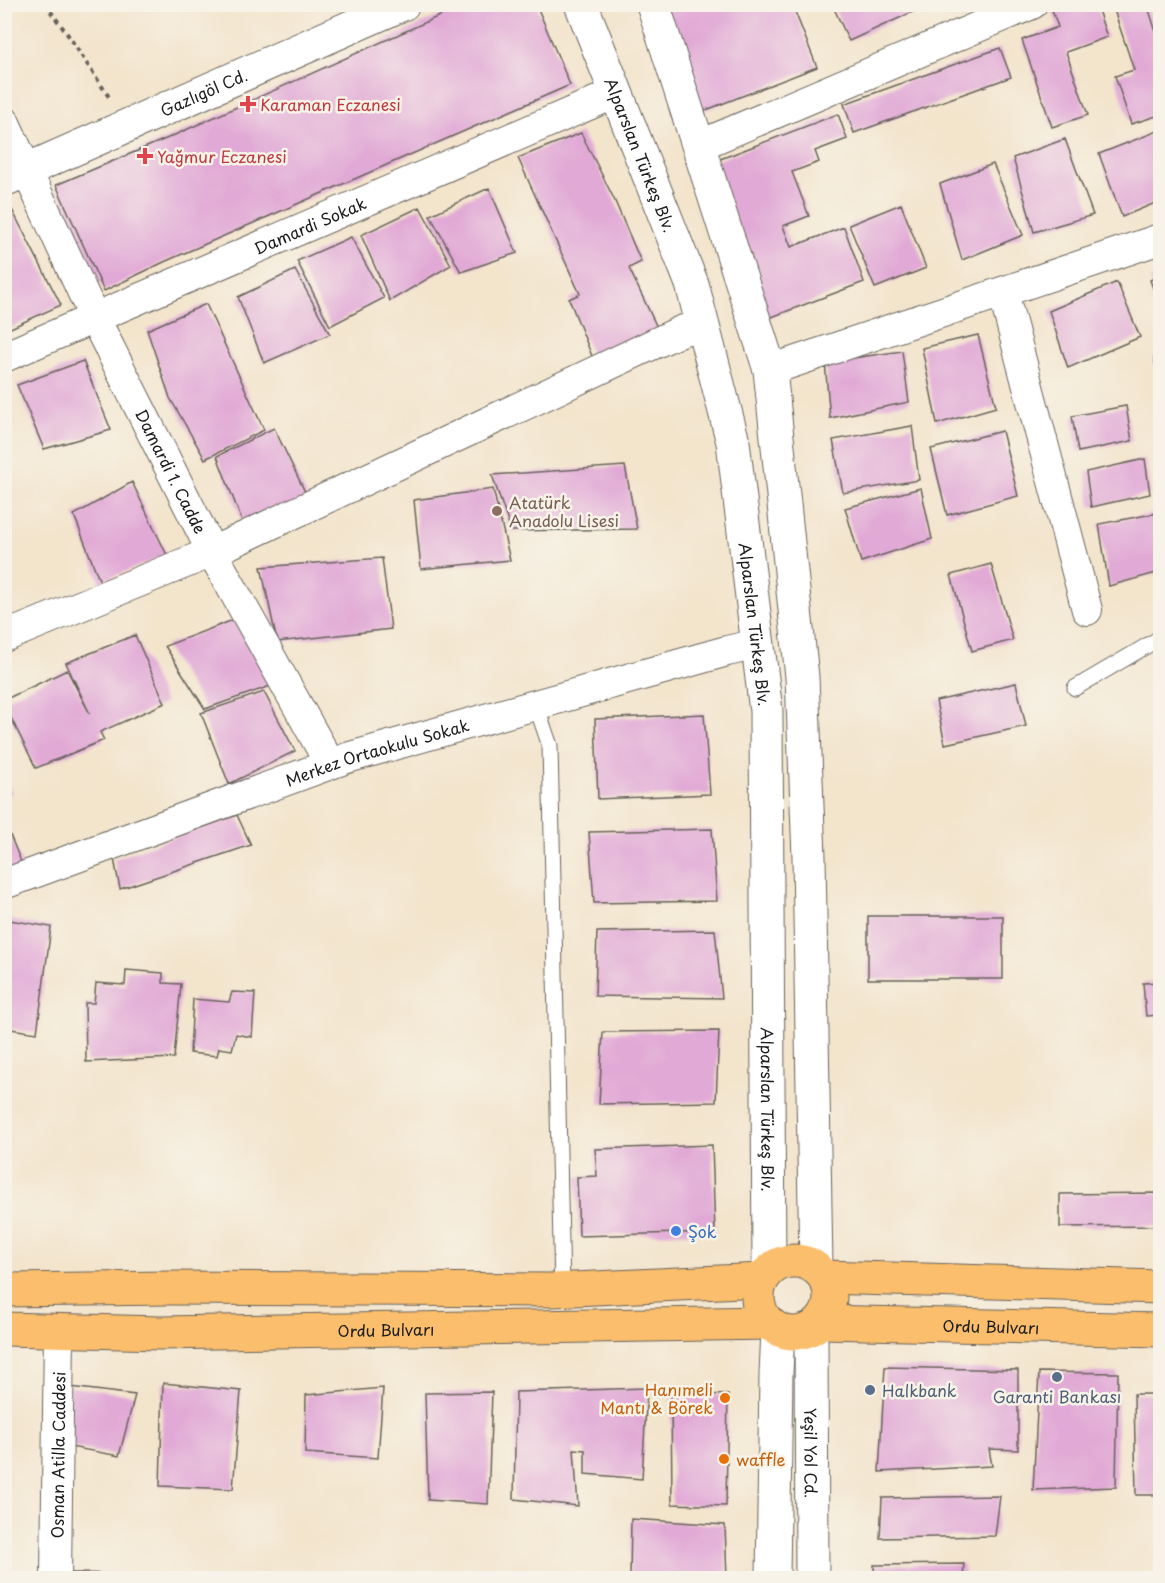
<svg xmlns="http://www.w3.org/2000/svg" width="1165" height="1583" viewBox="0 0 1165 1583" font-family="'Playpen Sans',sans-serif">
<rect width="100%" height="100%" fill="#f7f3e8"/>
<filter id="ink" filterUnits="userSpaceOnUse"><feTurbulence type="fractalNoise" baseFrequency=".0167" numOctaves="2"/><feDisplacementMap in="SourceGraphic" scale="12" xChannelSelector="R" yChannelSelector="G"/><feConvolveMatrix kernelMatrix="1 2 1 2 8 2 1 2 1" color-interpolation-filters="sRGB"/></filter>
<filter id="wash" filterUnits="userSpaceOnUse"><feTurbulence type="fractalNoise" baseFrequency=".008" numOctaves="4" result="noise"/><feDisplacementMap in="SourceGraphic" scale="24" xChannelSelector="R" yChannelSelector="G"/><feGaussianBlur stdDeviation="1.35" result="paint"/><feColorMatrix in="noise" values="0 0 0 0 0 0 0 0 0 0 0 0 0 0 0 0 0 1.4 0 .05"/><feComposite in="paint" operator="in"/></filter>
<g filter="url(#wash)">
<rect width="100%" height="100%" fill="#f3e4cc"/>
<g id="blocks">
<path fill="#e1a9d6" d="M466,4H503L505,8L519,4H536L570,85L164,262L104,291L56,185L168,138Z
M658,4H745L747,9L759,4H792L817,67L701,112Z
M832,4H930L849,41Z
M1050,4H1096L1107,37L1066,52L1088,115L1052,127L1022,40L1058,27Z
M1112,4H1147L1160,44V115L1131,124L1115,76L1134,70Z
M1000,48L1011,77L854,133L844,104Z
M838,114L847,139L815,151L819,162L792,172L809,216L783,226L791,247L844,227L864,282L769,318L710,163Z
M1160,130V201L1122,217L1099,154Z
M581,133L614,199L641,262L629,268L661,336L596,366L569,299L580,294L518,158Z
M1065,139L1093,215L1034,232L1013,158Z
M993,164L1023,235L962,260L940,184Z
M489,188L517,253L461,272L430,215Z
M6,198L61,305L4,331V199Z
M901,204L926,268L875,288L849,225Z
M420,207L451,265L390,301L361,235Z
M351,237L384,298L330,326L297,261Z
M295,270L330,334L264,363L238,297Z
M1160,275V307L1150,280Z
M1117,282L1140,337L1068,368L1049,311Z
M206,304L264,430L205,459L170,398L147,330Z
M978,335L996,407L937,424L922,348Z
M902,351L909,402L830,418L825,362Z
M1160,356V383L1154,358Z
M83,361L111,430L44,449L17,385Z
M1126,406L1132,441L1078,452L1072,416Z
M912,426L919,480L843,493L833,440Z
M274,428L308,498L245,529L217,456Z
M1002,431L1018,496L947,515L931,449Z
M1145,459L1150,494L1091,507L1086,472Z
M625,466L637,529L511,531L492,475Z
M132,482L167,555L100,582L74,515Z
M921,488L932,539L861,562L845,508Z
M493,489L510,560L421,569L414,500Z
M1158,513L1160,526V572L1109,586L1099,524Z
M382,558L391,629L277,642L261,567Z
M991,564L1013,640L972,651L951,575Z
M241,617L276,684L205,709L165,646Z
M135,635L165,703L100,732L104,740L36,768L4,704V700L67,670L90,714L66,663Z
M1016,683L1026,726L945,744L936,701Z
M264,692L295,751L229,784L201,713Z
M704,714L710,794L598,799L595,719Z
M4,779L12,793L4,796Z
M237,815L251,845L120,889L114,859Z
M5,823L24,869L5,876Z
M712,829L717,901L594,903L589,832Z
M868,916H1003V979H868Z
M4,919L51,927L37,1033L4,1028Z
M715,930L722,998L595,996L597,932Z
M126,970L163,973V983L181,984L174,1058L86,1062L85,1003H94L96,983L125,985Z
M1160,982V1015L1146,1016L1143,983Z
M232,992L255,993L252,1037L236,1034L232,1050L219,1048L217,1056L190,1053L193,999L229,1002Z
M719,1031L716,1102L599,1104L603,1032Z
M712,1145L715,1232L579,1236L577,1177L597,1176L595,1149Z
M1160,1193V1226L1060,1227V1194Z
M885,1367L1018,1370V1450L989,1449L992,1466L879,1472Z
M1039,1372L1118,1373L1116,1487L1033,1490Z
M163,1383L241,1391L233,1489L160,1486Z
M70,1387L135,1395L119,1456L70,1447Z
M383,1388L378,1458L305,1453L306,1395Z
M647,1388L642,1479L585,1474V1450L574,1449L578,1506L514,1499L516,1392Z
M492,1392L488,1504L428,1500L425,1393Z
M671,1393L728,1395L726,1506L672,1504Z
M1134,1394H1160V1495H1136Z
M1000,1496L995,1536L880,1538L882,1498Z
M631,1519L725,1525L727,1578H630Z
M964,1564L963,1578H874V1565Z
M70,1573L125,1574V1578H70Z"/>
</g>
</g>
<g filter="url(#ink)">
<use href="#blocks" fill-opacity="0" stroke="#67625a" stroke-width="1.5"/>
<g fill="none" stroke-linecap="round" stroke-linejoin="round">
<g stroke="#67625a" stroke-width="17">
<path id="service" d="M1075,688L1160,638
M536,705L550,746L562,1290"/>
</g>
<g stroke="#67625a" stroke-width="32">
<g id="minor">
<path id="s1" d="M4,121L94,317L212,552L330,764"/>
<path d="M698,146L1032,4"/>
<path d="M1003,292L1087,610"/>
<path id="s2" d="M4,357L616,93"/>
<path d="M770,370L1160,239"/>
<path d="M4,637L212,552L681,331L702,324"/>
<path id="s3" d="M4,884L347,758L727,651L758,644"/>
<path id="s4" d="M56,1578L59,1330"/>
</g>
</g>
<g stroke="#67625a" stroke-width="35">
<g id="tertiary">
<path id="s5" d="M581,4L692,284L733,442L766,711L769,1270"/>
<path d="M653,4L770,370L802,677L809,857L816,1267"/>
<path id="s6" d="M4,180L403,4"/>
<path id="s7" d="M811,1329L812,1578"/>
<path d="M773,1578L776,1374L778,1330"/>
</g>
</g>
<g stroke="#67625a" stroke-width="35">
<g id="primary">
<circle cx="794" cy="1297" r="36"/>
<path d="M824,1277L1160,1287"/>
<path d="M4,1290L171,1288L553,1290L762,1280"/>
<path id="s8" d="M821,1322L1160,1330"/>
<path id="s9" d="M4,1329L161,1333L769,1323"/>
</g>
</g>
<path stroke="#67625a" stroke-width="4" stroke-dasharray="4.5 4.5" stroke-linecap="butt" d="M45,4L66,32L111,100"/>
<use href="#service" stroke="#fff" stroke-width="15"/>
<use href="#minor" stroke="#fff" stroke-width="30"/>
<use href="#tertiary" stroke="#fff" stroke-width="33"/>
<use href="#primary" stroke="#fabe6d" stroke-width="33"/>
</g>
</g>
<g fill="#e0444e" stroke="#f7f3e8" stroke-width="2">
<path d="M245 95h6v6h6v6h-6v6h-6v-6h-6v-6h6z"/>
<path d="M142 147h6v6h6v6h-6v6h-6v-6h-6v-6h6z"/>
</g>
<circle fill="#8d6e63" stroke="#f7f3e8" stroke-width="2" cx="497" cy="511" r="6"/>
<circle fill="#3f7fe0" stroke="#f7f3e8" stroke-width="2" cx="676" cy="1231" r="6"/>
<g fill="#5c6f8a" stroke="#f7f3e8" stroke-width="2">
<circle cx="1057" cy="1377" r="6"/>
<circle cx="870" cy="1390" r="6"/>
</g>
<g fill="#e8710a" stroke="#f7f3e8" stroke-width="2">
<circle cx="725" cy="1398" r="6"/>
<circle cx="724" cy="1459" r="6"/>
</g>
<g text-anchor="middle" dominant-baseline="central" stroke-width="5" stroke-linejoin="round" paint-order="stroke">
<g font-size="16" fill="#1c1c1c" stroke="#f7f3e8">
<text stroke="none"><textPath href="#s6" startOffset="218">Gazlıgöl Cd.</textPath></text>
<text stroke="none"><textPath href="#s5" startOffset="162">Alparslan Türkeş Blv.</textPath></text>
<text stroke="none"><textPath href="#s2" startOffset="333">Damardi Sokak</textPath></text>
<text stroke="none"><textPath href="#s1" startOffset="388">Damardi 1. Cadde</textPath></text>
<text stroke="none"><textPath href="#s5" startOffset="648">Alparslan Türkeş Blv.</textPath></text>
<text stroke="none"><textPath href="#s3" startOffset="396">Merkez Ortaokulu Sokak</textPath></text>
<text stroke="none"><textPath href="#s5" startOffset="1134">Alparslan Türkeş Blv.</textPath></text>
<text stroke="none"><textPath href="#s8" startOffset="170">Ordu Bulvarı</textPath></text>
<text stroke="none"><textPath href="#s9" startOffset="382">Ordu Bulvarı</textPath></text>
<text stroke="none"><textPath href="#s4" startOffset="123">Osman Atilla Caddesi</textPath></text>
<text stroke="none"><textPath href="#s7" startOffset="124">Yeşil Yol Cd.</textPath></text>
</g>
<g font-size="16" fill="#be3a42" stroke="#f7f3e8" text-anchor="start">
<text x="260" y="104">Karaman Eczanesi</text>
<text x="157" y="156">Yağmur Eczanesi</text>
</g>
<g font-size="16" fill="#785e54" stroke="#f7f3e8" text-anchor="start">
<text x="509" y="502">Atatürk<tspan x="509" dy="18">Anadolu Lisesi</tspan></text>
</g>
<g font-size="16" fill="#366cbe" stroke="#f7f3e8" text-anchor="start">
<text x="688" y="1231">Şok</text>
</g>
<g font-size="16" fill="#c56008" stroke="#f7f3e8" text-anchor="end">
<text x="713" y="1389">Hanımeli<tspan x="713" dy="18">Mantı &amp; Börek</tspan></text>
<text x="736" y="1459" text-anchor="start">waffle</text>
</g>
<g font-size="16" fill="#4e5e75" stroke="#f7f3e8" text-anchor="start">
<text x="882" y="1390">Halkbank</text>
<text x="1057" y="1396" text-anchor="middle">Garanti Bankası</text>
</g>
</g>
<rect width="1165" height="1583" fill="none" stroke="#f7f3e8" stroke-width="24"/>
</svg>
